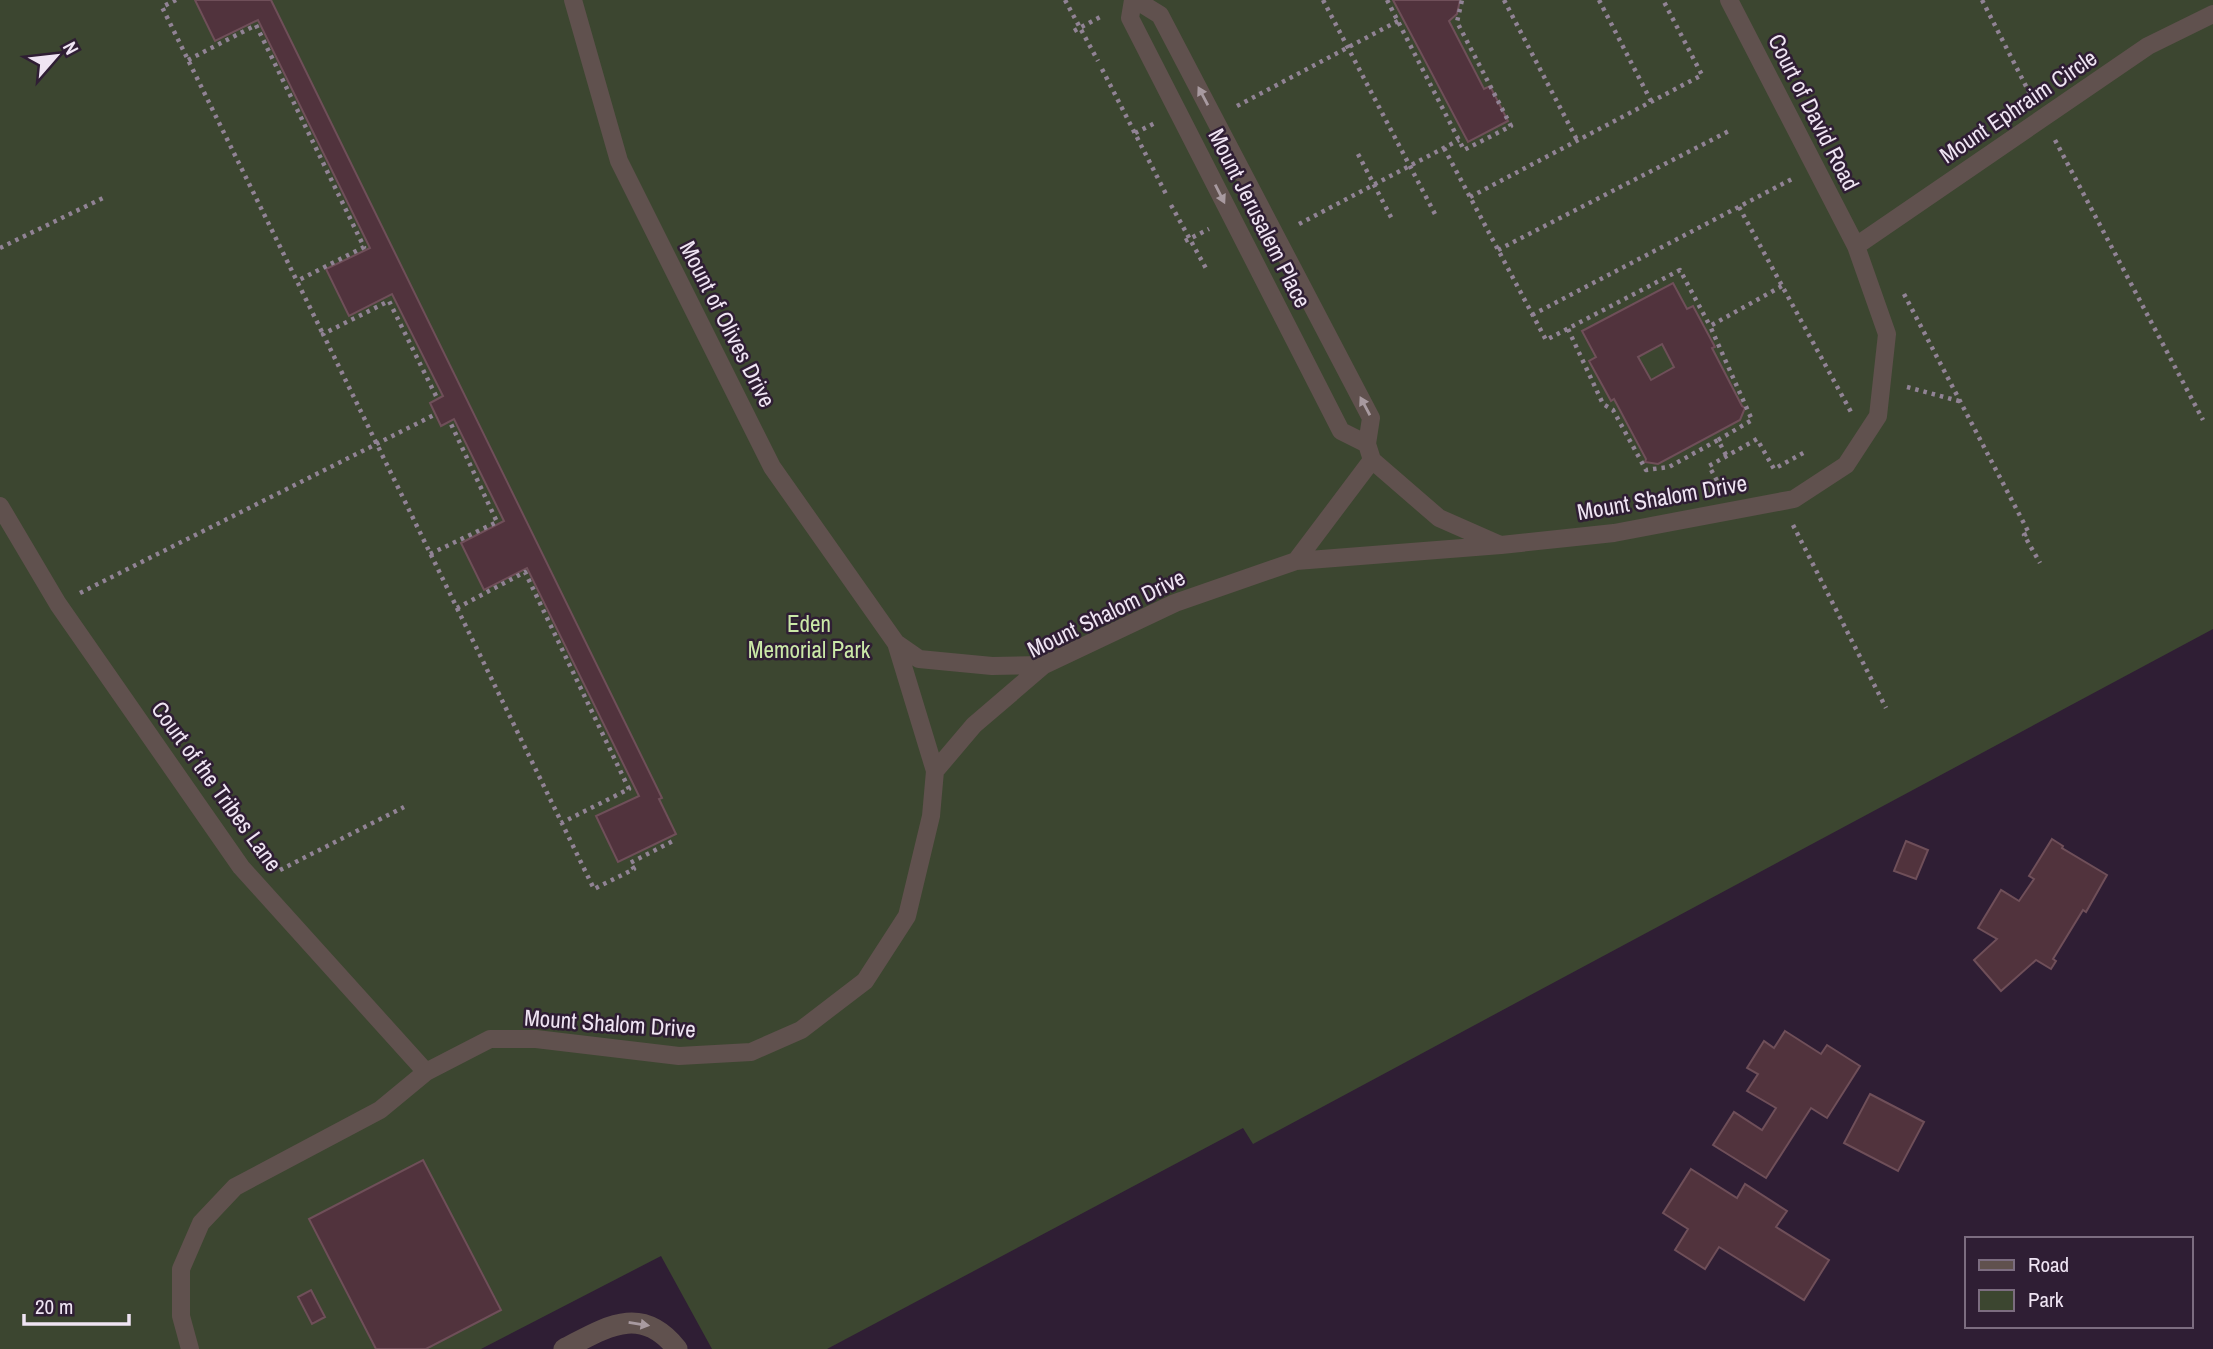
<svg xmlns="http://www.w3.org/2000/svg" width="2213" height="1349" viewBox="0 0 2213 1349" font-family="'Archivo Narrow',sans-serif">
<rect width="100%" height="100%" fill="#2f1e34"/>
<path fill="#3c4630" d="M0,0H2213V629L1253,1144L1243,1128L827,1349H712L661,1256L481,1349H0Z"/>
<path fill="#51333d" stroke="#6f4f59" stroke-width="2" fill-rule="evenodd" d="M195,0H271L662,798L659,799L676,834L618,862L596,816L639,796L527,568L484,590L461,543L504,521L454,419L441,426L430,403L443,396L392,294L349,316L326,269L370,248L258,20L215,41Z
M1393,0H1460L1457,14L1449,21L1484,89L1490,86L1508,121L1468,142Z
M1673,283L1687,309L1693,306L1715,347L1712,348L1742,406L1745,408L1740,420L1658,464L1645,462L1646,459L1614,399L1611,401L1589,361L1596,357L1582,331ZM1662,344L1674,367L1651,380L1638,357Z
M2052,839L2063,846L2062,848L2107,875L2086,912L2083,910L2053,959L2056,961L2051,969L2036,960L2001,991L1974,960L1997,939L1978,928L2001,890L2019,901L2034,879L2029,876Z
M1906,841L1928,850L1916,879L1894,871Z
M1785,1031L1821,1054L1827,1045L1860,1066L1827,1118L1811,1108L1766,1178L1713,1145L1734,1112L1762,1130L1776,1108L1747,1091L1758,1074L1747,1068L1764,1041L1774,1048Z
M1870,1094L1924,1122L1898,1171L1844,1143Z
M423,1160L501,1310L426,1349H376L309,1219Z
M1691,1169L1737,1198L1745,1184L1787,1211L1776,1227L1829,1260L1804,1300L1719,1247L1705,1269L1675,1250L1688,1229L1663,1213Z
M311,1290L325,1317L312,1324L298,1297Z"/>
<g fill="none" stroke-linecap="round" stroke-linejoin="round">
<path stroke="#918395" stroke-width="4.5" stroke-dasharray="3.5 5" stroke-linecap="butt" d="M176,0L162,7L323,334
M1065,0L1098,61
M1323,0L1436,216
M1387,0L1464,150L1511,126L1457,22L1462,0
M1504,0L1577,140
M1599,0L1651,101
M1982,0L2031,96
M1074,31L1104,15
M188,60L256,25L364,247L297,281
M1102,69L1167,196
M1237,106L1398,21
M1135,133L1155,123
M2055,140L2203,420
M1444,148L1546,340L1680,270L1710,326
M1358,154L1393,221
M1470,197L1702,75L1663,0
M1171,205L1208,272
M1739,207L1851,412
M1299,224L1459,140
M1185,241L1209,229
M0,248L105,197
M1498,250L1729,131
M1904,294L2029,533L2024,535L2040,563
M1532,315L1792,179
M1568,329L1603,404L1613,410L1646,470L1669,467L1718,440
M1907,387L1959,401
M436,396L389,301L323,334L457,608L525,572L629,789L561,823
M1726,455L1718,440L1752,420L1710,326L1782,286
M1721,488L1709,466L1757,439L1774,469L1805,452
M1793,525L1886,708
M430,554L497,522L451,424
M80,593L436,414
M457,608L594,889L634,869L630,863L673,841
M280,870L404,807"/>
<path stroke="#60514e" stroke-width="18" d="M573,0L619,161L772,467L896,643L935,771
M1133,0L1130,18L1341,431L1367,444L1371,418L1160,15L1136,0
M1856,246L2148,46L2213,14
M1367,444L1372,460L1439,518L1498,544
M0,506L58,604L241,867L426,1072
M1296,561L1372,460
M896,643L919,659L992,666L1044,665
M190,1349L181,1316V1269L201,1223L235,1187L380,1110L426,1072L490,1039H536L679,1056L751,1052L801,1030L865,981L907,916L931,816L935,771L974,725L1044,665L1175,603L1296,561L1501,545L1614,533L1794,499L1846,465L1878,416L1887,334L1856,246L1729,0"/>
<path stroke="#60514e" stroke-width="21" d="M564,1349C605,1328 641,1303 677,1349"/>
</g>
<defs><path id="oneway-solid" d="M-6-.8H1V-3.2L6.5 0L1 3.2V.8H-6Z" transform="scale(1.75)"/></defs>
<g fill="#a89aa0">
<use href="#oneway-solid" transform="translate(1203 96) rotate(-118)"/>
<use href="#oneway-solid" transform="translate(1220 194) rotate(63)"/>
<use href="#oneway-solid" transform="translate(1365 406) rotate(-118)"/>
<use href="#oneway-solid" transform="translate(639 1324) rotate(9)"/>
</g>
<g text-anchor="middle" dominant-baseline="central" stroke-width="5" stroke-linejoin="round" paint-order="stroke">
<g font-size="23" fill="#efe4f3" stroke="#2f1e34">
<text transform="translate(2018 106) rotate(-34)">Mount Ephraim Circle</text>
<text transform="translate(1814 112) rotate(63)">Court of David Road</text>
<text transform="translate(1260 218) rotate(63)">Mount Jerusalem Place</text>
<text transform="translate(728 324) rotate(63)">Mount of Olives Drive</text>
<text transform="translate(1662 497) rotate(-10)">Mount Shalom Drive</text>
<text transform="translate(1106 613) rotate(-26)">Mount Shalom Drive</text>
<text transform="translate(217 786) rotate(54)">Court of the Tribes Lane</text>
<text transform="translate(610 1023) rotate(4)">Mount Shalom Drive</text>
</g>
<g font-size="23" fill="#cae8a7" stroke="#2f1e34">
<text x="809" y="623">Eden<tspan x="809" dy="26">Memorial Park</tspan></text>
</g>
</g>
<rect x="1965" y="1237" width="228" height="91" fill="#2f1e34" stroke="#7c6d80" stroke-width="2"/>
<rect x="1979" y="1260" width="35" height="10" fill="#60514e" stroke="#7c6d80" stroke-width="2"/>
<text x="2028" y="1272" font-size="21" fill="#efe4f3">Road</text>
<rect x="1979" y="1290" width="35" height="21" fill="#3c4630" stroke="#7c6d80" stroke-width="2"/>
<text x="2028" y="1307" font-size="21" fill="#efe4f3">Park</text>
<g transform="translate(56 56) rotate(62)" stroke="#2f1e34" stroke-width="5" paint-order="stroke">
<path d="M0-5L12 26L0 18L-12 26Z" fill="#efe4f3"/>
<text y="-10" font-size="19" font-weight="bold" text-anchor="middle" fill="#efe4f3">N</text>
</g>
<path d="M24 1314v10h105v-10" fill="none" stroke="#efe4f3" stroke-width="3.5"/>
<text x="35" y="1314" font-size="21" fill="#efe4f3" stroke="#2f1e34" stroke-width="5" paint-order="stroke">20 m</text>
</svg>
